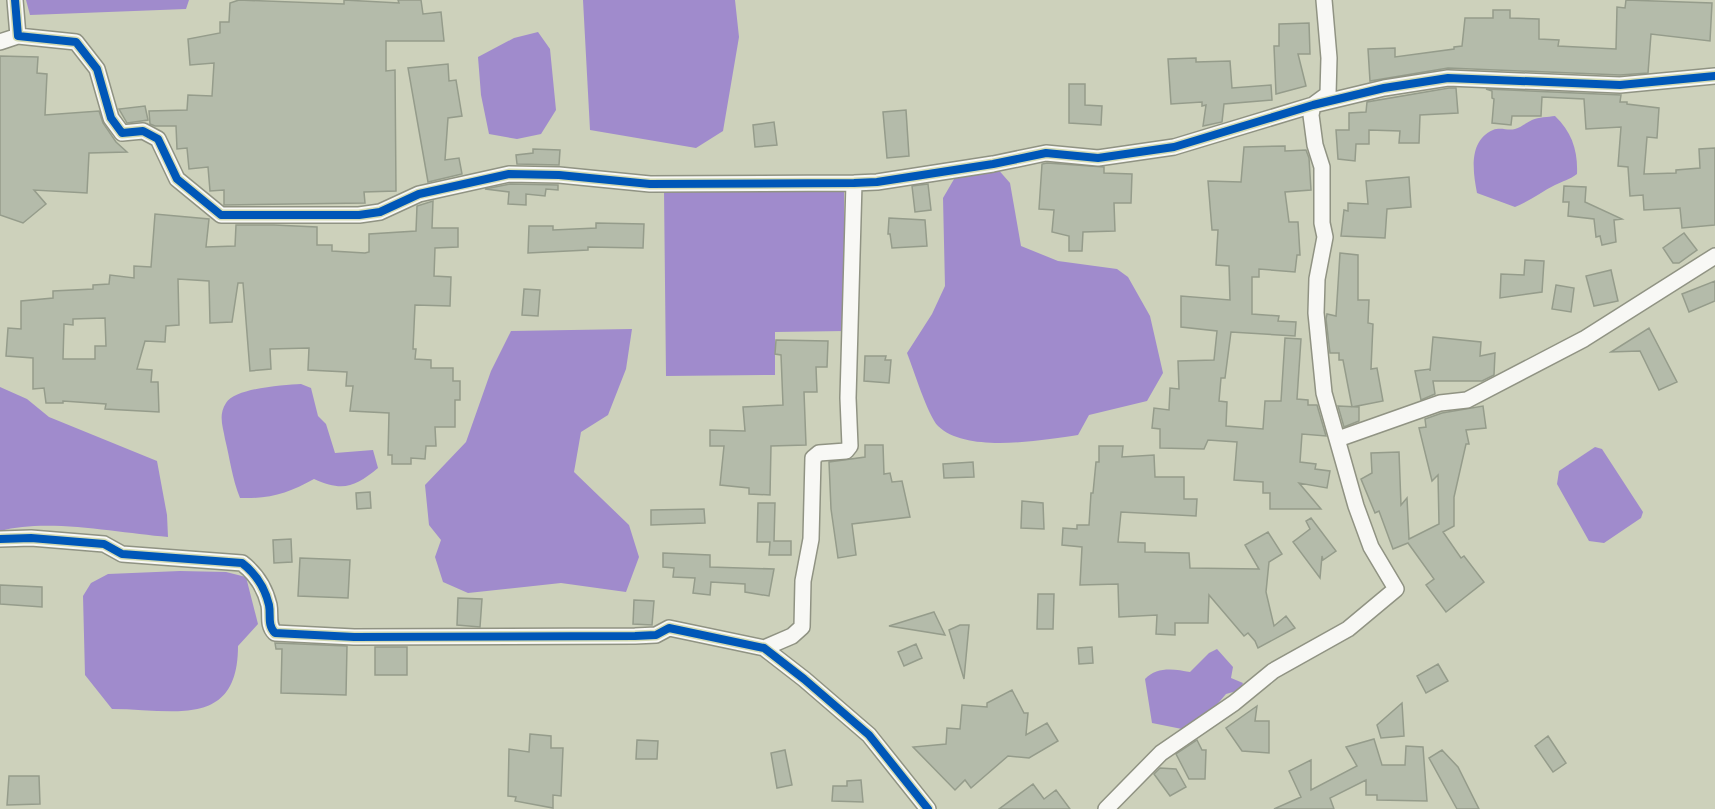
<svg xmlns="http://www.w3.org/2000/svg" width="1715" height="809" viewBox="0 0 1715 809" font-family="'DM Sans',sans-serif">
<rect width="100%" height="100%" fill="#cdd1bb"/>
<path fill="#a08bcc" d="M26,0H189L186,9L30,15Z
M583,0H735L739,37L723,131L696,148L590,130Z
M538,32L550,49L556,110L541,134L517,139L489,134L481,95L478,57L514,38Z
M1555,116C1572,132 1578,151 1577,174C1569,180 1563,181 1555,185C1541,192 1530,201 1515,207L1477,193C1473,172 1468,141 1493,130C1501,127 1508,131 1515,129C1521,127 1526,123 1532,120C1539,117 1548,117 1555,116Z
M996,167L1010,183L1021,246L1058,261L1117,269L1128,277L1150,316L1163,373L1147,401L1089,415L1078,435C1042,440 967,454 938,426C928,416 913,368 907,353L932,314L945,286L943,198L957,174Z
M844,189L845,331L775,332V375L666,376L664,190Z
M632,329L626,369L608,415L581,432L574,472L629,525L639,557L626,592L561,583L468,593L443,582L435,557L441,540L429,525L425,485L466,442L491,371L511,331Z
M301,384L311,388L318,416L326,424L335,453L373,450L378,468C355,487 343,492 314,479C289,493 270,499 240,498C232,478 230,459 225,439C223,427 218,415 226,403C235,388 284,385 301,384Z
M0,387L27,399L49,417L157,461L167,515L168,537C118,533 48,518 0,531Z
M1595,447L1602,449L1643,512L1641,518L1604,543L1589,541L1557,484L1559,471Z
M180,571L226,572L246,577L258,624L238,646C238,730 172,709 112,709L85,675L83,596L91,583L108,574Z
M1217,649L1233,667L1231,678L1243,683L1240,690L1226,694L1214,708L1182,729L1152,723L1145,679C1157,666 1175,669 1190,672L1209,653Z"/>
<path fill="#b4bbaa" stroke="#959c8b" stroke-width="1.5" fill-rule="evenodd" d="M239,0L344,4V0L399,3L398,0H421L423,14L441,12L444,41H386V71L395,70L396,191L364,192L365,203L224,205V190L210,191L208,167L189,169L187,148L177,149L176,126H155L150,124L149,111L187,110L188,95L212,96L214,63L190,65L188,39L220,33V22H229L230,3Z
M1626,0L1712,3L1710,41L1651,34L1648,73L1620,75L1448,68L1370,81L1368,49L1395,48V57L1454,49V47L1462,46L1465,18H1493V10H1510V18L1539,19V39L1559,40L1558,46L1616,49L1617,7L1625,8Z
M1309,23L1310,54H1298L1306,86L1276,94L1274,46H1279V24Z
M0,56L38,57L37,73L47,74L45,115L99,111L103,123L116,142L127,152L89,153L87,193L34,190L46,204L23,223L0,215Z
M1196,58V62L1230,61L1232,88L1271,85L1272,100L1224,104L1222,122L1203,126L1206,105L1202,106V102L1171,104L1168,59Z
M448,64L449,81L456,80L462,116L448,118L445,160L459,158L462,174L428,182L408,68Z
M1069,84H1085V105L1102,106L1101,125L1069,123Z
M1449,88H1456L1458,113L1420,115L1419,143H1399L1400,131L1369,130V144H1356L1355,161L1338,159L1336,130H1349V113L1366,112L1367,102Z
M1486,89L1621,95L1620,102H1627V104L1659,108L1657,138L1647,137L1644,174L1676,173V170L1700,168L1699,149L1715,148V225L1682,228L1680,208L1644,210L1643,195L1630,196L1628,167L1618,166L1621,127L1586,129L1584,99L1542,97L1541,116H1512L1511,125L1492,123L1494,99L1492,98V91Z
M145,106L148,120L127,123L119,109Z
M906,110L909,156L887,158L883,112Z
M774,122L777,145L755,147L753,125Z
M1285,146V151L1306,150L1309,158L1311,190L1285,192L1289,222H1298L1300,255H1297L1295,272L1259,269V277H1252V314L1279,316L1278,321L1296,322L1295,336L1231,332L1225,378H1221L1219,401L1227,402L1226,426L1263,429L1265,401H1281L1285,338L1301,339L1297,399L1308,400V405H1317L1326,436L1302,434L1300,462L1316,464L1315,469L1330,471L1327,488L1299,483L1321,509H1270V493H1263V482L1234,480L1237,442L1208,440L1204,449L1160,448V429L1152,428L1154,408L1169,410L1170,388L1179,389L1178,361L1214,360L1217,331L1181,327V296L1230,300L1229,266L1216,265L1218,230H1212L1208,181L1241,182L1244,147Z
M533,149L560,150L559,165L517,164L516,155L533,153Z
M1047,163L1104,167V173L1132,174L1131,203H1114L1115,231L1083,232L1082,251H1069V236L1052,232L1054,210L1039,209L1042,164Z
M1409,177L1411,207L1387,209L1385,238L1341,236L1344,210L1348,211V203L1368,204L1366,181Z
M510,184L558,185V190L546,189L545,196L526,194V205L508,204L509,192L485,189Z
M928,184L931,210L915,212L912,186Z
M1564,186L1586,187L1585,202L1622,219L1614,220L1616,242L1602,245L1600,236L1596,237L1594,219L1568,216L1569,202H1563Z
M433,201L432,228H458V247L435,248L434,276L451,277L450,306L415,305L413,349H416L415,359L431,360V368H453V381H460V400H455V427H435L436,446H426L425,459L411,458V464H392V455H388L389,413L350,411L353,386H346L347,372L308,370L309,348L270,349L271,369L250,371L243,283H238L232,322L210,323L209,281L178,279L179,325L166,326L165,342L145,341L137,369L152,370L151,382H158L159,412L105,409L106,404L63,401V403H46L44,388L33,389V358L6,356L8,328L21,329V301L53,298V291L93,289V285L109,284L110,275L134,278V266L151,267L155,214L209,219L206,247L235,246L236,225H274L317,227V245H332V251L365,253L369,252V234L416,231L417,206ZM105,318L106,346H95V359H63L64,324L73,325V319Z
M889,218L925,220L927,246L892,248L890,234H888Z
M596,223L644,224L643,248L588,247V250L528,253L529,226H553V230L596,228Z
M1684,233L1697,250L1679,263H1673L1663,248Z
M1340,253L1358,255V300H1369L1368,323L1373,324L1371,369L1377,368L1383,401L1352,407L1343,360H1339V353H1330L1326,319L1327,314L1336,316Z
M1525,260L1544,261L1542,292L1500,298L1501,274L1524,275Z
M1611,270L1618,301L1594,306L1586,276Z
M1715,281V301L1689,312L1682,294Z
M1556,285L1574,288L1571,312L1552,309Z
M524,289L540,290L538,316L522,315Z
M1649,328L1677,382L1659,390L1640,351L1611,352Z
M1433,337L1481,342L1480,356L1495,353L1494,375L1482,381H1433L1435,394L1421,400L1415,371L1430,369V371Z
M776,340L828,341L827,367H816L817,392H804L806,445L771,446L770,495L749,494V488L720,485L724,446H710V430L745,431L743,407L783,405L781,355L775,354Z
M865,356H886L885,360H891L889,383L864,381Z
M1338,406L1359,407V421L1344,427Z
M1483,406L1486,428L1466,430L1469,444H1466L1454,497V526L1443,532L1461,558L1464,556L1484,582L1446,612L1426,585L1434,579L1408,543L1393,549L1379,511L1375,513L1361,479L1372,473L1371,453L1399,452L1401,505L1407,498L1409,539L1439,524L1438,475L1432,481L1419,428L1426,427L1425,419L1442,413Z
M865,445H883L884,474L890,473L892,482L902,481L910,517L852,524L856,555L838,558L831,509L829,462L865,457Z
M1099,446H1123L1122,457L1154,455L1155,477H1184V499H1197L1196,516L1121,512L1118,542L1145,543V552L1189,553L1190,568L1259,569L1245,545L1268,532L1282,554L1269,562L1266,592L1274,626L1286,616L1295,628L1258,648L1255,641L1248,633L1244,636L1209,595L1208,623H1175V635L1156,634L1157,615L1119,617L1118,584L1080,585L1082,547L1062,545L1063,528L1077,529V525H1089L1091,493H1093L1096,462H1099Z
M973,462L974,477L944,478L943,464Z
M370,492L371,508L357,509L356,493Z
M1022,501L1043,503L1044,529L1021,528Z
M758,503H775L774,541H791V555H769L770,542H757Z
M704,509L705,523L651,525V510Z
M1311,518L1336,551L1323,560L1322,556L1320,578L1293,542L1310,529L1306,521Z
M291,539L292,562L274,563L273,540Z
M663,553L710,555V567L774,569L769,596L745,592V584L711,582L710,595L693,593L695,578L673,577L674,568L663,567Z
M300,558L350,560L348,598L298,596Z
M0,585L42,587V607L0,604Z
M1038,594H1054L1053,629H1037Z
M458,598L482,599L480,627L457,625Z
M634,600L654,601L652,625L633,624Z
M934,612L945,635L889,626Z
M960,625H969L964,679L949,630Z
M275,643L347,646L346,695L281,693L282,649H276Z
M916,644L922,658L904,666L898,652Z
M375,647H407V675H375Z
M1092,647L1093,663L1079,664L1078,648Z
M1438,664L1448,681L1426,693L1417,676Z
M1012,690L1024,713H1028L1026,735L1047,723L1058,741L1029,758L1008,756L971,788L965,780L955,790L913,747L946,744L947,728L960,729L962,705L987,707V703Z
M1402,703L1404,736L1381,738L1377,725Z
M1257,706L1255,721H1269V753L1242,751L1226,728Z
M530,734L551,736V748H563L561,796L553,795V808L515,801L516,797L508,796L509,749L529,752Z
M1548,736L1566,763L1553,772L1535,746Z
M1374,739L1382,765H1405L1406,746L1423,747L1427,801L1377,800V795H1366V780L1330,798L1334,809H1274L1301,797L1289,771L1311,760V790L1357,766L1346,747Z
M637,740L658,741L657,759H636Z
M1197,740L1202,750H1206L1205,779H1189L1176,754Z
M785,750L792,785L777,788L771,753Z
M1442,750L1458,767L1479,809H1457L1429,758Z
M1160,768L1176,769L1186,787L1170,796L1154,774Z
M9,776H39L40,804L7,805Z
M861,780L863,802L832,801L833,786H847V781Z
M1033,784L1044,799L1056,790L1070,809H999Z"/>
<g fill="none" stroke-linecap="round" stroke-linejoin="round">
<g stroke="#909383" stroke-width="18">
<path id="street" d="M15,0L18,36L76,42L97,69L111,118L122,133L143,131L158,139L177,179L221,215H359L380,212L419,194L509,174L559,175L650,184L854,183L877,182L993,164L1046,153L1098,158L1174,147L1313,105L1384,88L1448,78L1620,85L1715,76
M0,42L18,36
M1338,439L1440,403L1467,400L1584,339L1715,256
M0,539L31,538L104,544L122,554L242,563C255,573 265,588 269,605C271,615 267,625 275,633L354,637L635,636L656,635L669,628L764,648L804,679L869,735L928,809
M764,648L792,636L802,627L803,581L811,539L813,458L819,453L846,451L850,446L848,398L854,183
M1106,809L1161,753L1234,703L1273,671L1348,629L1396,589L1371,547L1356,506L1324,393L1316,313L1317,279L1325,237L1322,223V167L1315,145L1311,115L1313,105L1328,94L1329,58L1324,0"/>
</g>
<use href="#street" stroke="#f8f8f5" stroke-width="15"/>
<g stroke="#d3dab2" stroke-width="11">
<path id="cycleway" d="M15,0L18,36L76,42L97,69L111,118L122,133L143,131L158,139L177,179L221,215H359L380,212L419,194L509,174L559,175L650,184L854,183L877,182L993,164L1046,153L1098,158L1174,147L1313,105L1384,88L1448,78L1620,85L1715,76
M0,539L31,538L104,544L122,554L242,563C255,573 265,588 269,605C271,615 267,625 275,633L354,637L635,636L656,635L669,628L764,648L804,679L869,735L928,809"/>
</g>
<use href="#cycleway" stroke="#0057b8" stroke-width="8"/>
</g>
</svg>
